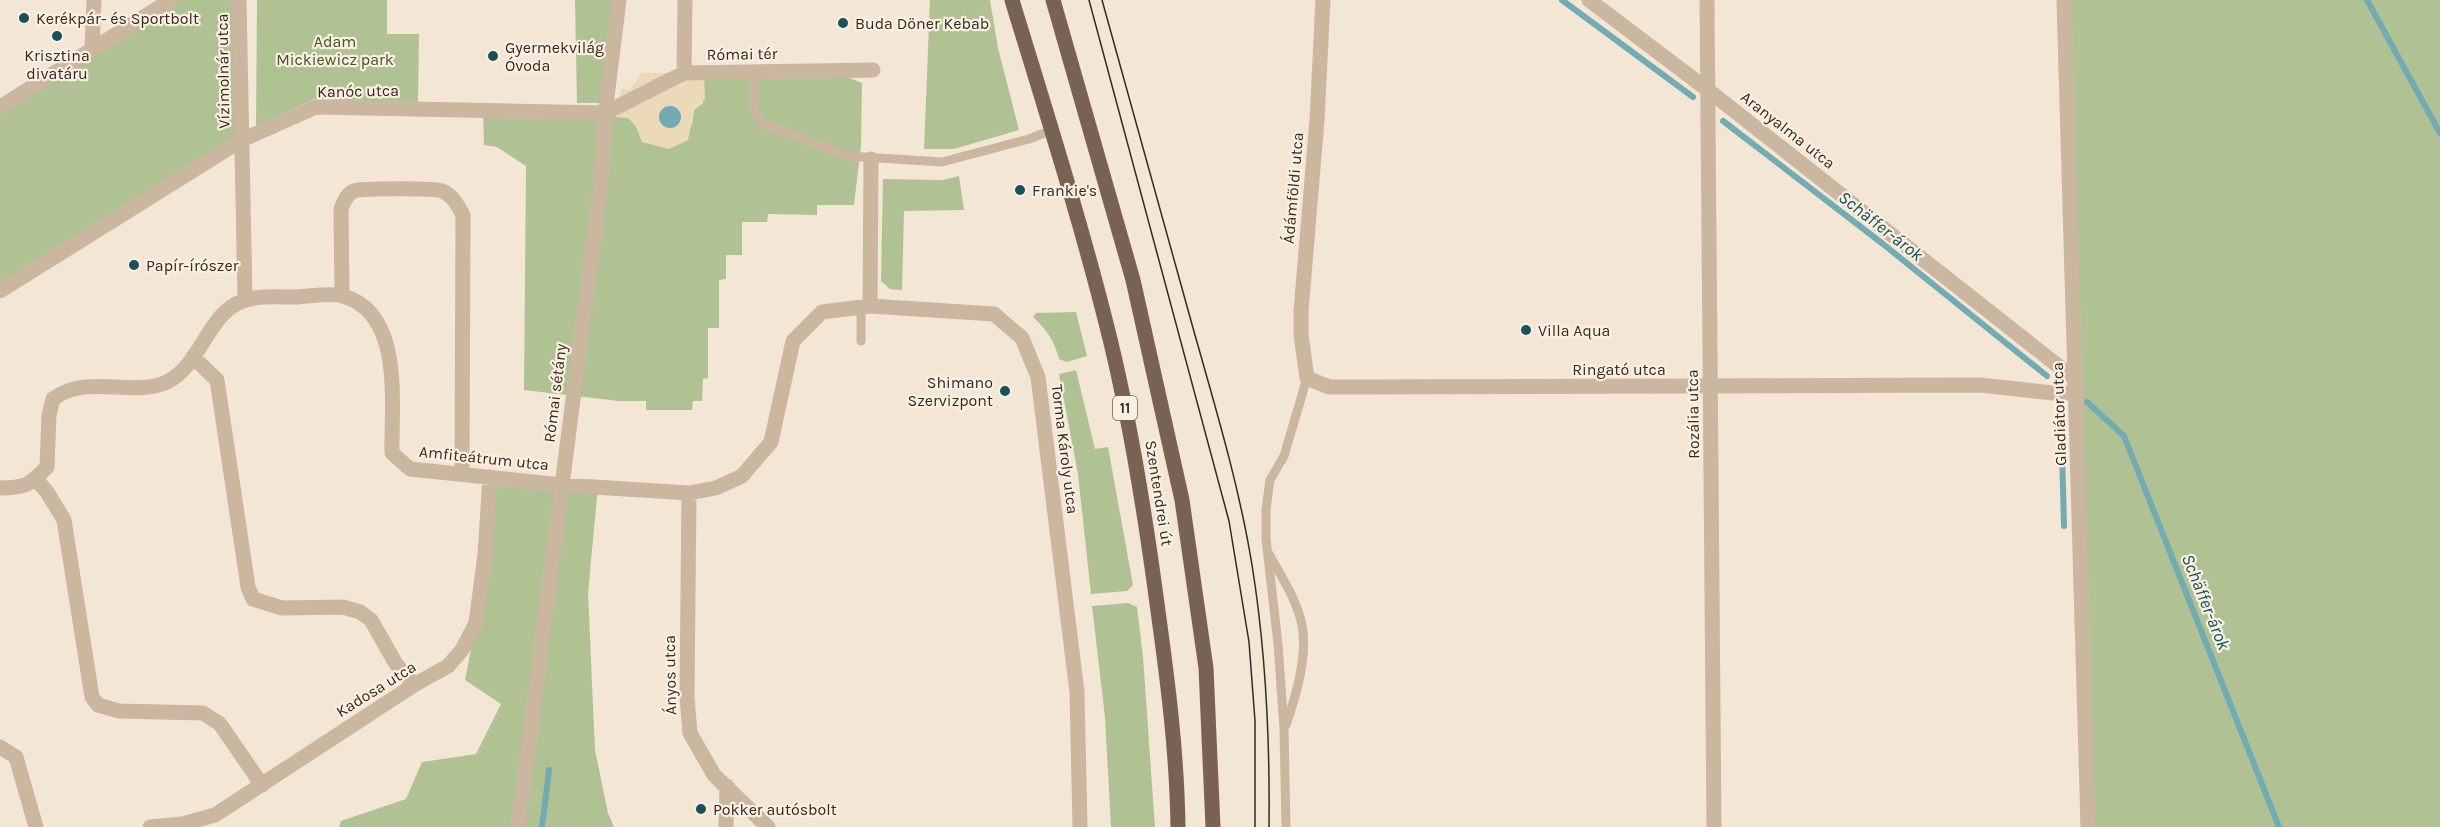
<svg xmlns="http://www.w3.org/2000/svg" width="2440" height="827" viewBox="0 0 2440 827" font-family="Karla,sans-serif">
<rect width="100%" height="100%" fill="#f3e6d5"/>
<path fill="#b0c294" d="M171,0H239L242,140L0,291V109Z
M257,0H387V34H419L418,103L315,99L256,126Z
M575,0H616L603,103H577Z
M930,0H990L998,48L1019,130L954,149H924Z
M2064,0H2440V827H2088Z
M832,71L862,83L861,146L854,205H817V215L768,214L767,222H742V255H726V279L719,280V328H708V378L703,379L702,401H693L692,410H646V401H619L524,390L526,166L497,147L484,145L483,110L605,113L617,117H628L636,126L643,141L692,125L694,110L703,103L704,73Z
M959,176L964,210L904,211L902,290L890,289L881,281L883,179L943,180Z
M1076,312L1087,356L1067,362L1059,359C1054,340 1047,330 1033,317L1036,313Z
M1076,370L1095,449L1108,447L1133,585L1127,591L1091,594L1078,474L1059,374Z
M490,477L598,487L588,593L595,750L608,813L614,827H339L341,821L406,799L422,762L476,754L501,704L465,680L476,623Z
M1128,603L1137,607L1143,657L1155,827H1111L1105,717L1092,606Z"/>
<path fill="#ecd9ba" d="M642,73H704L705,99L694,110L688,140L669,149L642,142L636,126L628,118L617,117L621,89H630Z"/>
<path fill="#72abb2" d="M659 117a11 11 0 1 1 22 0a11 11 0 1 1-22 0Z"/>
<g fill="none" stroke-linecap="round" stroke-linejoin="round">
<path stroke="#72abb2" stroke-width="6" d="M1562,0L1693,97
M2367,0L2440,133
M1723,121L1883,244L2047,376
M2087,402L2124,436L2279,827
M2061,415L2064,526
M542,827L549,770"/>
<path stroke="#cbb6a0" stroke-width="9" d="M754,72V109L763,123L847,156L942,162L1029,139L1052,130
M861,307V341
M1269,554C1281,576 1297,600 1302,625C1308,656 1296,696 1286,725
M1286,827L1284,729L1278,644L1266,539V509L1270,480L1284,456L1307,378"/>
<path stroke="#cbb6a0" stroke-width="15" d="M239,0L245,298
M685,0L684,73L873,70
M1323,0L1317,120L1301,311V335L1307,378L1329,387H1362L1980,385L2053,393H2076
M1589,0L1708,90L2076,380
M1707,0L1714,827
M2064,0L2088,827
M92,49L94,0
M0,107L171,0
M0,291L242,140L316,107L605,113L684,73
M342,296L341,209C344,202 346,194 354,191C361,188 435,188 442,191C453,195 458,206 463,215L462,473
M870,306L871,159
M193,357L217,380L248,587L253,599L282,608L343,607L360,612L371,620L396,664L414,685
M35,478L47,492L64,520L92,697L98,705L119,711L203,713L220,724L262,785
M0,488C25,488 30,485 47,467L49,415L53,399C87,373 132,398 167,382C195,368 204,332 225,312C244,294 268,297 293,297C308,297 329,292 343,296C404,313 391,404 392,453L410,469L562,485L689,493L716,488L742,476L771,442L793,341L822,312L870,306L994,314L1022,338L1038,377L1077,692L1080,827
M689,493L687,697L690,733L714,775L768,827
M0,747L16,757L36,827
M150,827L182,824L215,815L414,685L448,666L462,650L476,623L485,554L490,477
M518,827L600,190L605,113L619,0
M726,827L727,786"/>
<path stroke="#786253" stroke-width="15" d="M1012,0C1046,112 1082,225 1110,339C1132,429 1146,520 1158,611C1168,683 1177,754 1178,827
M1053,0L1133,280L1182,500L1206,668L1213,827"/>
<path stroke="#342a24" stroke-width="1.5" d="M1089,0L1229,521L1249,642L1255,721V827
M1102,0C1132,109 1162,218 1193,328C1215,406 1239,485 1252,565C1266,652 1270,739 1269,827"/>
</g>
<g fill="#175159" stroke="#faf0e1" stroke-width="2">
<circle cx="24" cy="18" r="6"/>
<circle cx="843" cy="23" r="6"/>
<circle cx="57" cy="36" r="6"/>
<circle cx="493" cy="56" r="6"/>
<circle cx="1020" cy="190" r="6"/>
<circle cx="134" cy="265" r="6"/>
<circle cx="1526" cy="330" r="6"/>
<circle cx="1005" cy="391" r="6"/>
<circle cx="701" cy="809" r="6"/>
</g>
<g text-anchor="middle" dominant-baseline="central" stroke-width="4.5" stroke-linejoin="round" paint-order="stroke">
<rect fill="#faf0e1" stroke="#6f655d" stroke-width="1.5" x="1113" y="396" width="24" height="24" rx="4.5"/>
<g font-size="15" font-weight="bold" fill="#342a24">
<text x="1125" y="408">11</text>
</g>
<g font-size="16" fill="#342a24" stroke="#faf0e1" text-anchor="start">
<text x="36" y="18">Kerékpár- és Sportbolt</text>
<text x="855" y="23">Buda Döner Kebab</text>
<text x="505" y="47">Gyermekvilág<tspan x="505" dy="18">Óvoda</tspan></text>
<text x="57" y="55" text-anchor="middle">Krisztina<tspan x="57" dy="18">divatáru</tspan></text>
<text x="1032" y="190">Frankie's</text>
<text x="146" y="265">Papír-írószer</text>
<text x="1538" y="330">Villa Aqua</text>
<text x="993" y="382" text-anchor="end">Shimano<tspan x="993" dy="18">Szervizpont</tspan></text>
<text x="713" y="809">Pokker autósbolt</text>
</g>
<g font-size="16" fill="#415426" stroke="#faf0e1">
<text x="335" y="41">Adam<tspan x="335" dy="18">Mickiewicz park</tspan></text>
</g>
<g font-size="16" fill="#342a24" stroke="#faf0e1">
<text transform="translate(742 54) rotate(-1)">Római tér</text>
<text transform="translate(223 71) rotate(-91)">Vízimolnár utca</text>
<text transform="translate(358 91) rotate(-1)">Kanóc utca</text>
<text transform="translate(1788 130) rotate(38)">Aranyalma utca</text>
<text transform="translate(1293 188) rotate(-85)">Ádámföldi utca</text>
<text x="1619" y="369">Ringató utca</text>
<text transform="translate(555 393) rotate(-83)">Római sétány</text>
<text transform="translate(1693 414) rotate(-91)">Rozália utca</text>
<text transform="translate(2059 414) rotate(-92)">Gladiátor utca</text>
<text transform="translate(1065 449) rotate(83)">Torma Károly utca</text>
<text transform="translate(484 458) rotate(6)">Amfiteátrum utca</text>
<text transform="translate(1159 493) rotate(81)">Szentendrei út</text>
<text transform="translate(670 675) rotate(-91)">Ányos utca</text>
<text transform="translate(376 689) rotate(-32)">Kadosa utca</text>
</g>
<g font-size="18" font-style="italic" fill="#175159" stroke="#faf0e1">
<text transform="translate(1881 226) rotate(38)">Schäffer-árok</text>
<text transform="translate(2206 602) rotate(68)">Schäffer-árok</text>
</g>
</g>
</svg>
